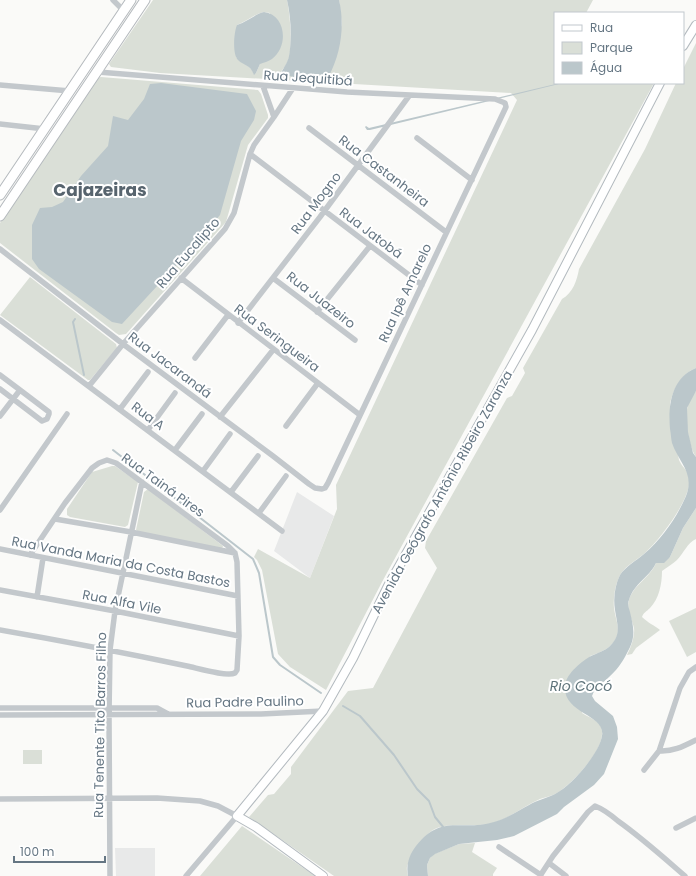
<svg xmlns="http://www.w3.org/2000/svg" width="696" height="876" viewBox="0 0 696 876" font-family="Poppins,sans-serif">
<rect width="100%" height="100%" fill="#fafaf8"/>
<path fill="#e8e9e9" d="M297,492L334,516L310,578L274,551Z
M115,848H155V876H116Z"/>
<path fill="#dadfd7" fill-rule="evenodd" d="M153,0H287C290,14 293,48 288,61C286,65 283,69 281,72L306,78L318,76L325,77L342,24L339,0H593L586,13H555V83H654L382,582L326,690L290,667L278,654L262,570L257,560L254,557L258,549L310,578L337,509L336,485L517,100L511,93L160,73L111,67L109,64ZM264,12L270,13L260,64L256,73L254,74C251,65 241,64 236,57L237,25C246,22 254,14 264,12Z
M696,43V368C681,374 674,388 670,403C672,417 675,431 677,445C678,450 678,456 679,460C684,471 690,469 689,485C686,505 660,539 645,553C637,560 626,565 620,575C615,585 613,597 614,608C616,623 624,634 609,647C604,651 596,654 590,656L582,713C588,717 598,720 601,727C609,746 572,784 557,793C552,796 545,797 540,799C524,806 510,818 493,823C476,828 448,821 433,830C425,835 411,855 408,864C406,867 407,872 408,876H334L249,817L268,795L274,794L291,774V767L348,691L373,688L437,568L425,548L426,541L507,398L512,396L525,373L523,368L562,299C573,293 577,280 579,269L645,149L676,83H683V69Z
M101,77L258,90L261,94L268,115V118L248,145L226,222L126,334L119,335L116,333L0,243V223L96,78Z
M30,277L116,344L117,348L90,380H88L0,315Z
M696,391V457C689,447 685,421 687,409C688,403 692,396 696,391Z
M112,466H115L138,482L128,525L125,527L70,517L67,515V509L92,472Z
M148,489L223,546L222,549L140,533L136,530L144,492Z
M696,508V539C687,543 684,553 677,560C673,564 667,567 662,571C662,584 659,599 650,608C646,612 644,612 642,617C648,623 654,625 660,630L636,648L632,654L627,655C631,647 635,636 634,628C632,619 626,608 629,600C634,584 650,578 656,563L670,557L683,528Z
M696,608V652L687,657L669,621Z
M23,750H42V764H23Z
M242,826L305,869L315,876H200Z
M475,843L472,852L497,868L493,874V876H428L427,865L430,858L434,854L459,844Z"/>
<path fill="#bbc7cb" d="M287,0H339C345,25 341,53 329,76L325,77L318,76L306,78L293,77L281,73C284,67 288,62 289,56C292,39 291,17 287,0Z
M264,12C286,15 289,46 272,59C269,61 263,63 260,64L256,73L254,75C250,64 244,66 238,60C232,54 234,32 237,25C247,22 253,15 264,12Z
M161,83L247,94L256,111L254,120L241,141L220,215L195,245L122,324L112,322L39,269L32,259V225L40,208L52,207L63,202L81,176L108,146L113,116L128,120L144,99L150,84Z
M560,83H563L370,130H367L365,127L366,126L369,128Z
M696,368V391L687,408L688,432L693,453L696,457V508L683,528L670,557L664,563H656C649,578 634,583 629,600C627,604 629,608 630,612C634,629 636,637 627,653C622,663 616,671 608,678C602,684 595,687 592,696L595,701L613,716L617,727L618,739L604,774L594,785L564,807L557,814L514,836L497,840L459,844L435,854L430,858L427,865L428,876H408C406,865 409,855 416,846C442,813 461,832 494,822C506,819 518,811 529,805C537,800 547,798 555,794C571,786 599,754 602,736C606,714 562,714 565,685C567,673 582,661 591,656C597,653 605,651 610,646C622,634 617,624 615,610C613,598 615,585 620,575C626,566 636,561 644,554C662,539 677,517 686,496C695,473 679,463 672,443C671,439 671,434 670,429C668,406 671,378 696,368Z"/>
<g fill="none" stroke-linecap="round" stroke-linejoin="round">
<path stroke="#bbc7cb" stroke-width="2" d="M75,319L73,322L84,375
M113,450L253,559L259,573L273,657L280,665L321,693
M343,706L360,716L394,755L417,789L429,801L435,817L444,828"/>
<g stroke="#b3babf" stroke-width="10">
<path id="secondary" d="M683,46L696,25
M323,876L256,827L237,816L323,711L353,658L388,586L532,330L660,83"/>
</g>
<g stroke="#b5babe" stroke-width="11">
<path id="primary" d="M0,195L131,0
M0,216L145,0"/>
</g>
<path stroke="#c3c8cc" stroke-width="5.5" d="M113,0L124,11
M0,85L70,91
M274,117L293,88
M0,124L45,129
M309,128L446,232
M417,138L472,180
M250,154L422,285
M0,249L123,344L273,456L309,484L315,488L322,489L325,488L328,483L506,107L505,103L495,99L347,92L98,72
M181,278L360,415
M273,278L355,340
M317,312L370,246
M0,320L282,531
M238,323L320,217L409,96
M195,358L228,315
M0,375L20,390
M89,386L123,344L225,229L234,213L250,154L254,145L274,117L263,86
M0,389L42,421L47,419L49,414V412L20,390L0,416
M120,409L148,372
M220,417L273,350
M286,426L318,383
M148,430L175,393
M175,450L202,414
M203,471L230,434
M231,492L258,456
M0,510L67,414
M259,513L286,476
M55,519L131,532L235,553
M0,549L238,596
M0,590L115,611L239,636
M37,597L43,558
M0,630C63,641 125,653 187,666C197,668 227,677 235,673L237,670L239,636L237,562L235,553L228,546L116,463L107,460L99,463L92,468L65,503L30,555
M0,708H157L168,714
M0,715L261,714L323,711
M659,751L680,688L689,672L696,667
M644,770L659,751C673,752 684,746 696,740
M0,799L157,798L200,801L218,806L237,816L186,876
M676,828L696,818
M499,847L541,875
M549,863L566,876
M110,876L109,715L110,650L115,611L142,482
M540,876L553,856L588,812L595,806C603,809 611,815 618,821C642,838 663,857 685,876"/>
<use href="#secondary" stroke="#fff" stroke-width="8"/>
<use href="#primary" stroke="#fff" stroke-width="9"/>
</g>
<g text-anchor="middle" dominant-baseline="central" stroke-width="4" stroke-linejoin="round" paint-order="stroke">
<g font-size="13" fill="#657683" stroke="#fff">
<text transform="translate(308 78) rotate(4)">Rua Jequitibá</text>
<text transform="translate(384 171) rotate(37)">Rua Castanheira</text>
<text transform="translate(316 203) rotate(-53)">Rua Mogno</text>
<text transform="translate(371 233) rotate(37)">Rua Jatobá</text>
<text transform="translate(188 253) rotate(-49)">Rua Eucalipto</text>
<text transform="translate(405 293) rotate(-65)">Rua Ipê Amarelo</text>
<text transform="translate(321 300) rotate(38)">Rua Juazeiro</text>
<text transform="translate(277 338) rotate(37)">Rua Seringueira</text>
<text transform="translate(170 365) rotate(37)">Rua Jacarandá</text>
<text transform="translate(148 416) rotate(37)">Rua A</text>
<text transform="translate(163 485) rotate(36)">Rua Tainá Pires</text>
<text transform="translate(442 492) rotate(-61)">Avenida Geógrafo Antônio Ribeiro Zaranza</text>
<text transform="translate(121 562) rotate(11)">Rua Vanda Maria da Costa Bastos</text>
<text transform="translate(122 602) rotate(11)">Rua Alfa Vile</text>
<text transform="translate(245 702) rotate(-1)">Rua Padre Paulino</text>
<text transform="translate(100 725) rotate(-89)">Rua Tenente Tito Barros Filho</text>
</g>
<g font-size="14" font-style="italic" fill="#60757c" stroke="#fff">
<text x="581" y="686">Rio Cocó</text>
</g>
<g font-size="17" font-weight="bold" fill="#57646e" stroke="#fff">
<text x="100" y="190">Cajazeiras</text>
</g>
</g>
<rect x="554" y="12" width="130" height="72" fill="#ffffff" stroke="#c1c8cd"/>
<rect x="562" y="25" width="20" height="6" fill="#ffffff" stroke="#c1c8cd"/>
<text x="590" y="32" font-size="12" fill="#657683">Rua</text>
<rect x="562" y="42" width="20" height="12" fill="#dadfd7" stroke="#c1c8cd"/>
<text x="590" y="52" font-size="12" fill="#657683">Parque</text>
<rect x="562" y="62" width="20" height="12" fill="#bbc7cb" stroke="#c1c8cd"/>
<text x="590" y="72" font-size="12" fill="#657683">Água</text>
<path d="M14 856v6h91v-6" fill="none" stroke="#657683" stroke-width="2"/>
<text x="20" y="856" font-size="12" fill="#657683" stroke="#ffffff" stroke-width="3" paint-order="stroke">100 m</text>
</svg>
